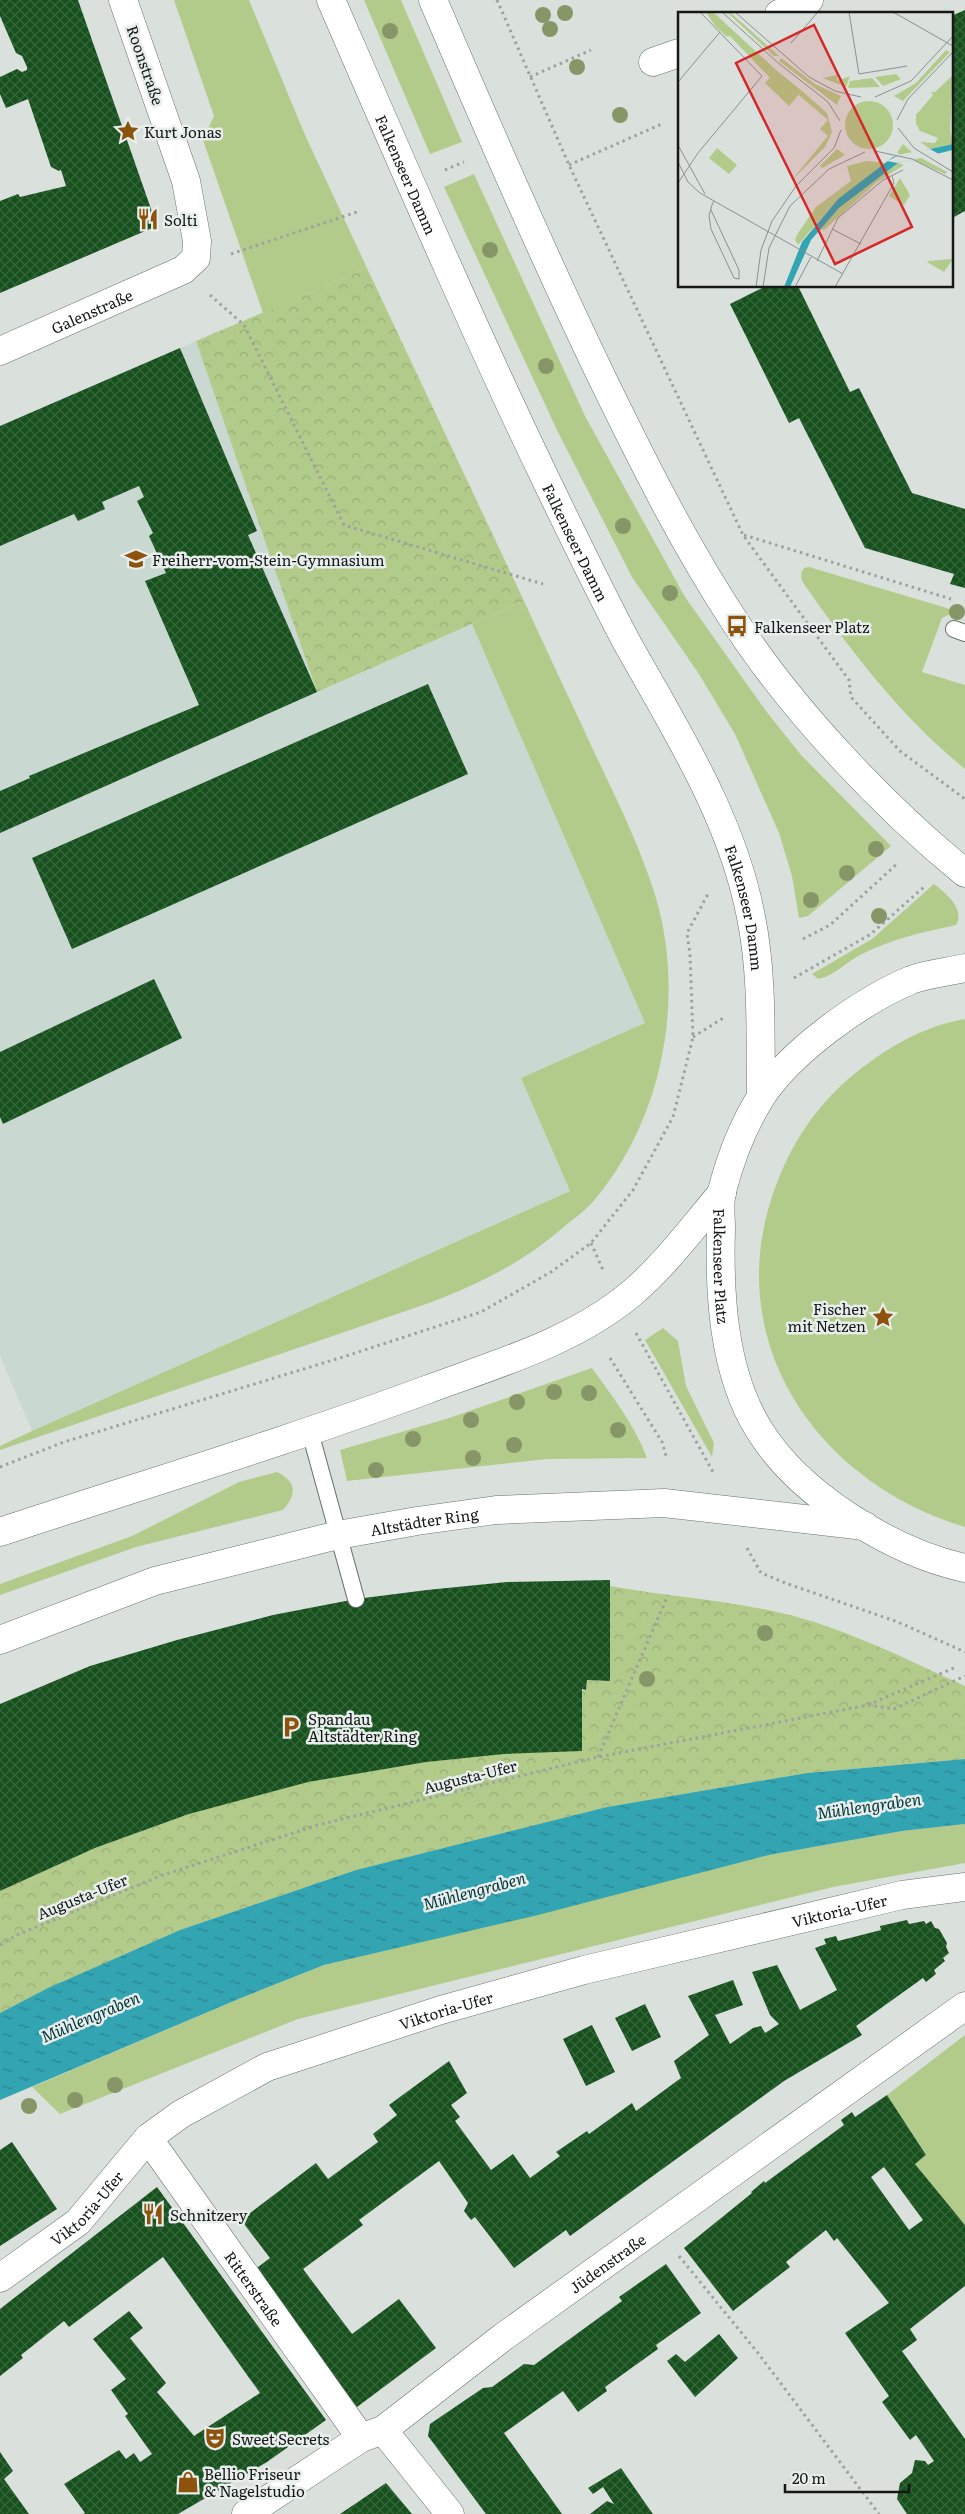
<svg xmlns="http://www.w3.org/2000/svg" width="965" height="2514" viewBox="0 0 965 2514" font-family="Literata,serif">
<defs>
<pattern id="park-crowns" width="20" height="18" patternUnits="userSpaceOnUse" patternTransform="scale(1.25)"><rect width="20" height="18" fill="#b3cb8a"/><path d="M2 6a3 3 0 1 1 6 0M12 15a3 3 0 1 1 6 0" fill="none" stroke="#99ae76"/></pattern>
<pattern id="water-ripples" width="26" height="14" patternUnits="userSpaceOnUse" patternTransform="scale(1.25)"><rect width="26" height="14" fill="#33a4b2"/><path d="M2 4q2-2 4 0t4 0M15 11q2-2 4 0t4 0" fill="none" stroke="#2a8590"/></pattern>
<pattern id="building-cross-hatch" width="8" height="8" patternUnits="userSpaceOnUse" patternTransform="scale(1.25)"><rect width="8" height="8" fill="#16501d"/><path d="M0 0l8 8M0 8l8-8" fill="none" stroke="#37653c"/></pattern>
</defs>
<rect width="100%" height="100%" fill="#dae1dd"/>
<path fill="#c9d8d1" d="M196,341L317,692L472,624L645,1023L521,1078L570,1191L32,1431L0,1356V426Z"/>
<path fill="#b3cb8a" d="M174,0H249L305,135L367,268L263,313L203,140L214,116Z
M364,0H401L462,142L430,154Z
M474,174L585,416L685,597L766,711L801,755L891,846L808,916L799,918L792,876L779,833L735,734L699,674L632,577L557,430L444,187Z
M809,567L960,612L958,618L948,615L942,618L922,672L965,685V769C900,716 850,650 802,581L801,573L804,568Z
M524,601C548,654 573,706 597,758C619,804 641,849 656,898C686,1000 662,1122 592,1203C584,1211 575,1218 566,1225C524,1262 483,1282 432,1302L0,1450V1446L32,1431L570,1191L521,1078L645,1023L472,624Z
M934,884C947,894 965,909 956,925C923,932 892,939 862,954C847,961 835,976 818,979L812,974L872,939Z
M965,1019V1527C813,1481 716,1335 778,1180C795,1137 821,1100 858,1071C890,1046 924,1026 965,1019Z
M663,1328L678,1341L686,1386L714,1443L712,1457L645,1340Z
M592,1368C612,1396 635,1425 647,1458L547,1459L347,1481L340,1450L449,1418Z
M277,1472C297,1482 297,1494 283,1510L136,1547L0,1595V1584L132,1536L239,1482Z
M965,1824V1863L833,1887L298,2019L60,2114L32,2087L241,1998L324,1965L769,1855L902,1831Z
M965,2035V2225L915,2164L926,2155L887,2095Z"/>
<path fill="url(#park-crowns)" d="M367,268L524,601L317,692L196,341Z
M610,1586C670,1597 730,1600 790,1615C851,1631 908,1660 965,1686V1759L807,1773L607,1807L356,1870L180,1930L49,1988L0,2013V1891L95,1848L189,1814L586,1690L587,1680L609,1681Z"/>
<path fill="url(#water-ripples)" d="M965,1759V1824L902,1831L769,1855L534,1916L324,1965L241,1998L0,2100V2013L48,1988L180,1930L356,1870L607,1807L807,1773Z"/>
<path fill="url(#building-cross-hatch)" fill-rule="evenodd" d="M0,0H78L157,226L0,293V201L18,194L20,197L66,186L61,170L59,171L51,167L28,99L6,108L0,94V77L17,69L22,72L27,70V67L22,56L16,53L0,16Z
M965,10V211L954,217L953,214L951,216V16Z
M766,286H798L850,392L859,388L912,493L965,509V588L950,584L954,574L865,548L799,418L789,423L730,304Z
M180,348L257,531L248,535L317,692L0,833V791L30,778L29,776L199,705L145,581L166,573L149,536L153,533L137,501L144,497L139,486L102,502L105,509L78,521L74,514L0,546V426Z
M428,684L468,774L72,949L32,858Z
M154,979L182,1038L3,1124L0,1117V1052Z
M610,1580V1681L587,1680L586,1690L582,1689V1751L504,1754L426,1762L308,1782L189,1814L95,1848L0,1891V1704L90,1666L177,1640L273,1615L356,1599L427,1590L507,1582Z
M907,1920L909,1924L924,1921L926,1924L931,1921L935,1928L939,1929L947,1943L946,1947L949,1953L943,1958L945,1961L934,1970L936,1974L926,1982L923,1978L856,2026L862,2035L784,2081L570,2236L566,2230L514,2268L475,2217L471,2220L464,2211L468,2203L439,2161L359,2220L363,2225L303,2269L352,2334L399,2299L436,2348L357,2407L254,2270L270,2258L241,2220L316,2163L328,2179L378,2142L373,2134L397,2115L389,2105L449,2061L467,2093L451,2105L460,2117L455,2121L491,2170L513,2154L530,2178L560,2156L556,2152L587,2131L589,2134L632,2103L636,2111L681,2078L674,2061L709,2035L688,1996L733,1980L743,2005L715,2015L730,2044L753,2028L761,2026L765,2033L779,2024L770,2015L752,1972L777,1965L800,2010L837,1990L815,1948L826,1944L824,1939L836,1936L838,1941L881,1930L880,1926Z
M645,2004L661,2037L632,2051L615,2018Z
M592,2025L615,2072L586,2086L563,2039Z
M887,2095L926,2155L915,2164L965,2225V2286L910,2329L917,2340L902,2351L965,2439V2514H907L897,2499L900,2483L912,2473L915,2460L925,2461L928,2465L934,2461L916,2435L910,2440L882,2402L889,2396L845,2333L889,2303L837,2238L834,2241L826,2230L786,2262L790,2267L733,2311L684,2248L752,2193L751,2192L764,2181L765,2183L844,2125L841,2120L852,2112L855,2117ZM884,2167L923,2220L909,2230L871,2177Z
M12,2142L57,2209L0,2246V2150Z
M157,2187L326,2420L267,2462L178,2514H83L85,2513L64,2484L119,2450L126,2459L134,2453L140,2462L152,2454L125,2416L128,2414L111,2390L126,2379L93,2339L129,2311L143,2328L130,2338L166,2383L157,2392L194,2436L260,2393L163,2257L69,2327L64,2321L21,2355L23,2358L0,2376V2309Z
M666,2264L701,2313L656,2345L658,2349L605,2387L607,2391L578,2412L563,2391L504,2433L562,2514H486L428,2436L430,2424L483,2388L492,2387L524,2364L534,2365L622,2301L619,2297Z
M719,2334L738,2358L695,2397L667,2361L676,2354L685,2362Z
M0,2452L13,2471L4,2479L29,2514H0Z
M621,2468L643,2500L653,2514H590L607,2501L614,2504L603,2487L593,2494L588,2488Z
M386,2483L412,2514H340Z"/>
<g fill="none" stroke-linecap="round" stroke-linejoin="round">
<g stroke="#6b726f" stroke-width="18">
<path id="lane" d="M954,629L965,633
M310,1432L356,1599"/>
</g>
<g stroke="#6b726f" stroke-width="29">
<g id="street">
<path d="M779,14L809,0"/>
<path d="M653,62L679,53"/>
<path id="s1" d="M0,351L183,270L196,258L197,241L186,181L123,0"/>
<path id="s2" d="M148,2138L361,2438"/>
<path id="s3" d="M0,2278L78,2222L148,2138L181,2114L267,2067L441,2010L584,1970L902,1895L965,1887"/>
<path d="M383,2430L450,2514"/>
<path id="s4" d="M246,2514L361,2438L383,2430L503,2337L965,2006"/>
</g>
</g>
<g stroke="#6b726f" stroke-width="29">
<g id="secondary">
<path id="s5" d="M331,0C401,161 470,322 546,480C572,534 598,588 626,641C675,729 732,817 751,917C763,976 760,1037 761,1096"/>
<path d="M433,0C488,129 544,258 605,384C645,466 686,548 737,625C794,712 884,807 965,873"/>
<path id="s6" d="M965,968C948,972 927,974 911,980C861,1001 791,1051 761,1097C744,1124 730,1160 722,1191C719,1203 721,1217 721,1229C719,1293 723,1371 758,1428C797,1493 891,1552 965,1568"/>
<path d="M0,1532C142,1485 285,1442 426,1390C496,1364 574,1342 632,1293C666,1264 693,1227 722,1193"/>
<path id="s7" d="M0,1640L155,1581L338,1535L417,1521L496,1510L664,1503L865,1526"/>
</g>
</g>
<path stroke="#9ca29f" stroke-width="3" stroke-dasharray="2.5 4" stroke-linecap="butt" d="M497,0L569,165L743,535L849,680L851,697L900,751L965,799
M530,77L591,50
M569,165L664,123
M445,170L464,162
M231,254L360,211
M210,295L244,325L344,525L543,584
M744,535L951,599
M803,939L830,925L898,863
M794,978L871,934L925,886
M693,1037L725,1017
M591,1243L603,1270
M636,1333L713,1472
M610,1358L662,1442L667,1459
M0,1467L64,1442L343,1357L481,1312L551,1272L591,1243L633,1190L673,1117L693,1037L690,954L687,933L708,894
M747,1548L761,1573L788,1584L898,1622L965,1652
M868,1705L894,1709L965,1676
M598,1757L668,1595
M0,1945L17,1935L160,1876L318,1825L598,1757L868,1705L956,1667
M679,2256L758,2353L879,2514"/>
<use href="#lane" stroke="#fff" stroke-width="16"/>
<use href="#street" stroke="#fff" stroke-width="28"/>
<use href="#secondary" stroke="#fff" stroke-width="28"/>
</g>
<g fill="#869666">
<circle cx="565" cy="13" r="8"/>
<circle cx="543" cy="15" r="8"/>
<circle cx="550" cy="29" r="8"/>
<circle cx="390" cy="31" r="8"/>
<circle cx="577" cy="67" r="8"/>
<circle cx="620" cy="115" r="8"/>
<circle cx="490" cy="250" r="8"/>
<circle cx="546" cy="366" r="8"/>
<circle cx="623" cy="526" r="8"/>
<circle cx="670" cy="593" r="8"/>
<circle cx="957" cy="612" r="8"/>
<circle cx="876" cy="849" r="8"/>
<circle cx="847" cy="873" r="8"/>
<circle cx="811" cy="900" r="8"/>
<circle cx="879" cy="916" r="8"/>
<circle cx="554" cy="1392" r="8"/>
<circle cx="589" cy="1393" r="8"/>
<circle cx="517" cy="1402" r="8"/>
<circle cx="471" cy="1420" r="8"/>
<circle cx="618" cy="1430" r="8"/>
<circle cx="413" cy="1439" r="8"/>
<circle cx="514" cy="1445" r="8"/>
<circle cx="473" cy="1458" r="8"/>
<circle cx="376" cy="1470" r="8"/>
<circle cx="765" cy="1633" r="8"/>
<circle cx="647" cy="1679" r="8"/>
<circle cx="115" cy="2085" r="8"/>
<circle cx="75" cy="2100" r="8"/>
<circle cx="29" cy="2106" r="8"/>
</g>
<defs>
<g id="sight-bare" transform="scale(1.725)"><path d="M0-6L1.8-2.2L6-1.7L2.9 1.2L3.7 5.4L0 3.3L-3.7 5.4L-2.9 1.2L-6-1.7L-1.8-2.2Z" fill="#8d530d" stroke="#e7eeeb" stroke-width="2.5" paint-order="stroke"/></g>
<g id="restaurant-bare" transform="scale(1.725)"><path d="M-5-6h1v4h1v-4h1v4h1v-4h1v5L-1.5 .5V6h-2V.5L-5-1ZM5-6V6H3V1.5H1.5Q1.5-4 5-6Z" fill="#8d530d" stroke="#e7eeeb" stroke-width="2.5" paint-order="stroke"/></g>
<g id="school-bare" transform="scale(1.725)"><path d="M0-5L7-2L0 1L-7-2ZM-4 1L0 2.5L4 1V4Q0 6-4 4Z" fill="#8d530d" stroke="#e7eeeb" stroke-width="2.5" paint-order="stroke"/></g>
<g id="bus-bare" transform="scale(1.725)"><path d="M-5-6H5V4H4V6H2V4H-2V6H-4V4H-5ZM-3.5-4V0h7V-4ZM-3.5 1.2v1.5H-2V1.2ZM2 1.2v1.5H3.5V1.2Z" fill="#8d530d" stroke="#e7eeeb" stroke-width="2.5" paint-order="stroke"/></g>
<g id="parking-bare" transform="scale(1.725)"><path d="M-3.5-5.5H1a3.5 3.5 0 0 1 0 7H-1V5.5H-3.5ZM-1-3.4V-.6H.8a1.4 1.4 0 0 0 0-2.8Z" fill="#8d530d" stroke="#e7eeeb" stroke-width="2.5" paint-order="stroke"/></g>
<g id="theatre-bare" transform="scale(1.725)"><path d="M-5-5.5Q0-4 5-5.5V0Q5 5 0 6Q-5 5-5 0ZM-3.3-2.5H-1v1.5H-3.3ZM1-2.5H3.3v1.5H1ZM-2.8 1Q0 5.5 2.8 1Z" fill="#8d530d" stroke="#e7eeeb" stroke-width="2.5" paint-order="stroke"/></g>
<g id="shop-bare" transform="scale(1.725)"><path d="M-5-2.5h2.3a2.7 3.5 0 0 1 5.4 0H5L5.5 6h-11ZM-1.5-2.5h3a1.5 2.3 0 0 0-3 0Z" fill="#8d530d" stroke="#e7eeeb" stroke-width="2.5" paint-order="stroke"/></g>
</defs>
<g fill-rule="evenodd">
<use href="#sight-bare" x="128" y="131"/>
<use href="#restaurant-bare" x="148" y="219"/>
<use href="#school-bare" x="136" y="559"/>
<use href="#bus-bare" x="737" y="626"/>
<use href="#sight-bare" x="883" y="1317"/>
<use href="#parking-bare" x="291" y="1727"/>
<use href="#restaurant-bare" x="153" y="2214"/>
<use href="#theatre-bare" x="215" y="2438"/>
<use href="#shop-bare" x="188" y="2482"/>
</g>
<g text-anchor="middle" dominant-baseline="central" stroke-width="5" stroke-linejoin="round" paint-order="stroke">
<g font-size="15" fill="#151817" stroke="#e7eeeb">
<text transform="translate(146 65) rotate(71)">Roonstraße</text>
<text stroke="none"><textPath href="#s5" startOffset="190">Falkenseer Damm</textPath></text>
<text stroke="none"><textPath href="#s1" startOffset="100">Galenstraße</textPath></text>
<text stroke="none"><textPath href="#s5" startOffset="595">Falkenseer Damm</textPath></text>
<text stroke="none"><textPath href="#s5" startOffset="1000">Falkenseer Damm</textPath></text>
<text stroke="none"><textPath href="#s6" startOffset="425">Falkenseer Platz</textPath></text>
<text stroke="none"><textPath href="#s7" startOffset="442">Altstädter Ring</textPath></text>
<text transform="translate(470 1776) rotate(-14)">Augusta-Ufer</text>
<text transform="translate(82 1896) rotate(-22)">Augusta-Ufer</text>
<text stroke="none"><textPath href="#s3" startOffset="938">Viktoria-Ufer</textPath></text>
<text stroke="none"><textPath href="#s3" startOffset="532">Viktoria-Ufer</textPath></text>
<text stroke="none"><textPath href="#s3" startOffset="112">Viktoria-Ufer</textPath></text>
<text stroke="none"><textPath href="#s4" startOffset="441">Jüdenstraße</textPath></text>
<text stroke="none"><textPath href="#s2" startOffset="184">Ritterstraße</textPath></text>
</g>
<g font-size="15" fill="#151817" stroke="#e7eeeb" text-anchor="start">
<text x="144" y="131">Kurt Jonas</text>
<text x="164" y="219">Solti</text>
<text x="152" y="559">Freiherr-vom-Stein-Gymnasium</text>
<text x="754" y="626">Falkenseer Platz</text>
<text x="866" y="1308" text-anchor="end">Fischer<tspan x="866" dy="17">mit Netzen</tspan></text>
<text x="308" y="1718">Spandau<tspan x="308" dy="17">Altstädter Ring</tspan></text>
<text x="170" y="2214">Schnitzery</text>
<text x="232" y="2438">Sweet Secrets</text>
<text x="204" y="2473">Bellio Friseur<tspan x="204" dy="17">&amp; Nagelstudio</tspan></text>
</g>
<g font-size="16" font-style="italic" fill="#00353b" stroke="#e7eeeb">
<text transform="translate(869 1805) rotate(-8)">Mühlengraben</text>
<text transform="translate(474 1890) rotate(-15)">Mühlengraben</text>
<text transform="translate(90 2016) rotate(-23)">Mühlengraben</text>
</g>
</g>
<g transform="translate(678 12)">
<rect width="275" height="275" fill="#dae1dd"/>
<path d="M28,0H35L98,58L92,66L52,24H48L37,14ZM49,0H52L101,44H96ZM268,38L272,40L225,89L216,84L238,71ZM103,46L137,72L163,84L159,93L101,49ZM159,63V69L172,64L168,75L145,66ZM124,79L149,101L154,120L147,135L113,169L150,124L142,117L150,108L121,83ZM167 113a24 24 0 1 1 48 0a24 24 0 1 1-48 0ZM225,132L236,142L269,160L267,162L219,141ZM39,136L59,153L51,162L31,146ZM159,137L167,143L144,156L142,154ZM220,151L226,153L199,170L146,218L142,217L161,196ZM222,166L232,183L226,193L211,184ZM275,247L266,260L249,250L250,249Z" fill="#b3cb8a"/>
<path d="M98,58L124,79L111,94L87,71ZM218,62L223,67L205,74L197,65ZM275,63L272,119L275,132L252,137L242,130L257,131L260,126L242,119L238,112V103L255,83L253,80H257ZM194,66L202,75L170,76L172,69ZM189,149L209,151L160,187L120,233L117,228L120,221L138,195L173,169L169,154Z" fill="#b3cb8a"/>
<path d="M275,132V138L220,151L161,196L133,228L112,275H106L124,230L160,187L215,145Z" fill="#33a4b2"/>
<path d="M252,137L261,142L220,151L209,149L224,142Z" fill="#dae1dd"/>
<path fill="none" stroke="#8b918e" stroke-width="1" d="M44,0L99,50L150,90L162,109M57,0L131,65L157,79L183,85M171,0L181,62L229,54M215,0L275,34M113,31L140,0M0,70L42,20M197,85L233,69L275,24M219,108L230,87L275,40M220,116L236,136L275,160M0,133L27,182M197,139L234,147L275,168M0,150L10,170L22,181L165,262M0,171L20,141L84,64L22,0M33,198L61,258V267L56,266L33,217L31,204L34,193L36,189M154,217L183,232M139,249L160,206L205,168L225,158M78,275L83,238L94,209L118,174L156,136L163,118M85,275L91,236L112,194L151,157L187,140M117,275L133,245M157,275L216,171L214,164"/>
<path fill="#d62828" fill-opacity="0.15" stroke="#d62828" stroke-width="2.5" d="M136,13L234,215L157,252L58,51Z"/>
<rect width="275" height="275" fill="none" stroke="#151817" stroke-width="2.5"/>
</g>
<path d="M785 2484v8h124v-8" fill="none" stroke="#151817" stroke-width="2.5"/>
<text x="792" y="2484" font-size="15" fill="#151817" stroke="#e7eeeb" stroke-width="4" paint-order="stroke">20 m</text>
</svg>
